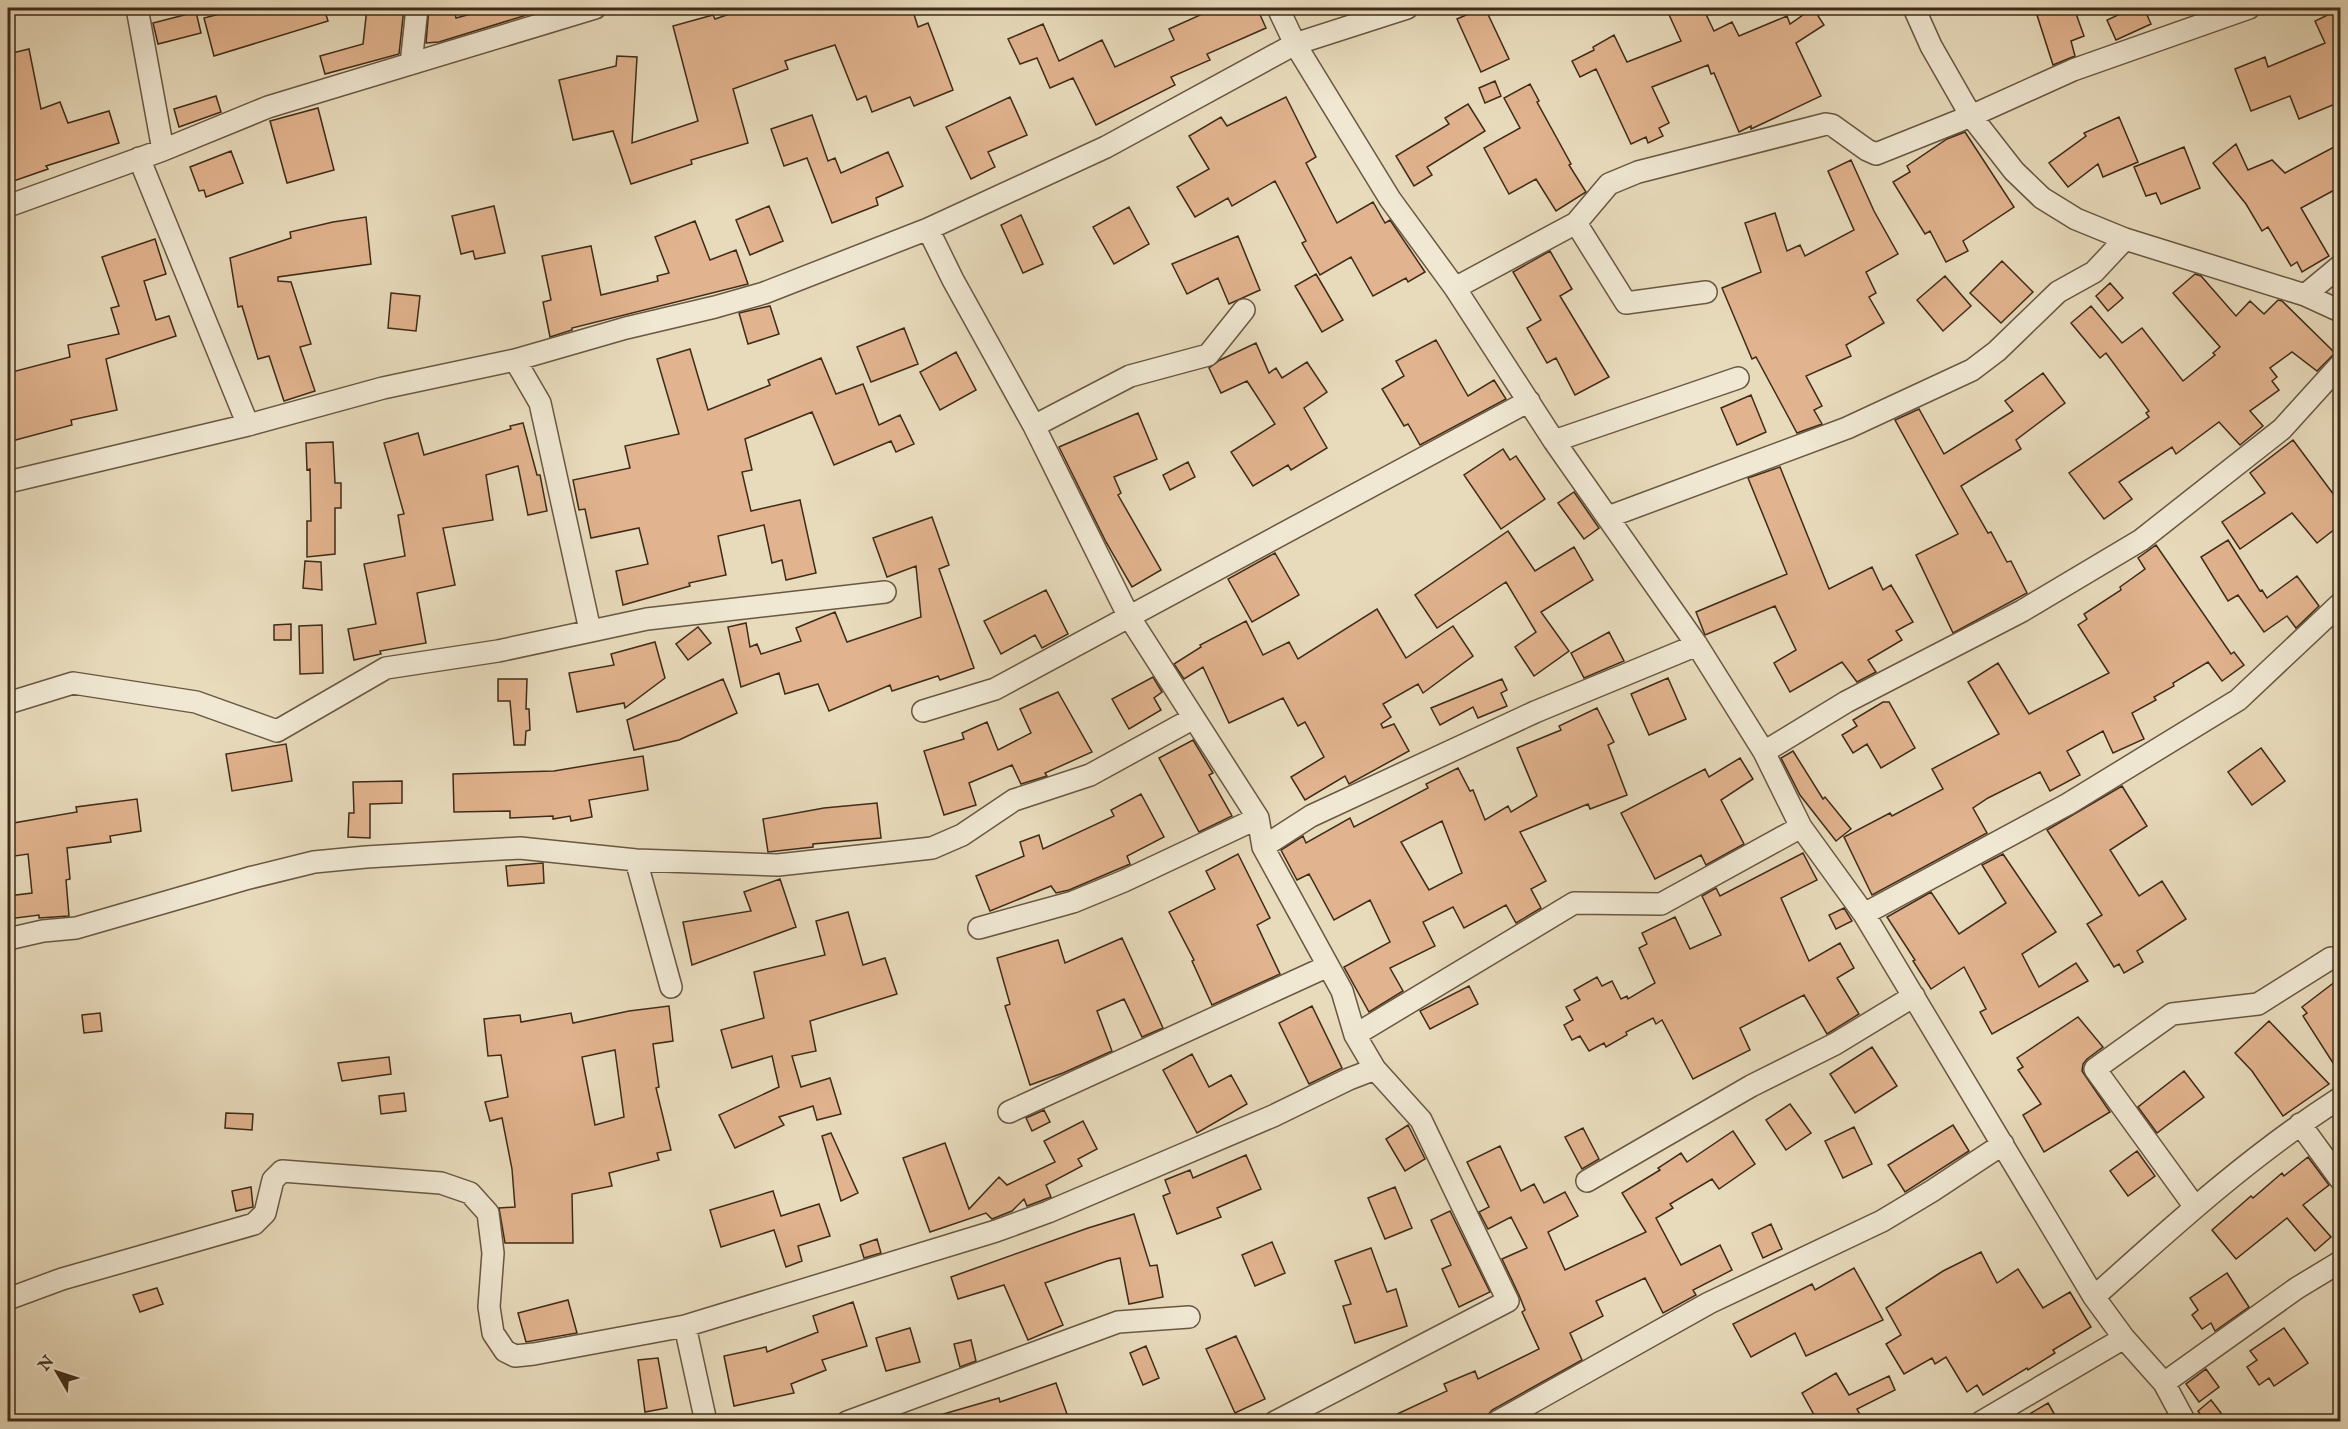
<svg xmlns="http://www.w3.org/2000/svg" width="2348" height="1429" viewBox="0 0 2348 1429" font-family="'IM FELL English',serif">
<rect width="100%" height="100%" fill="#e8dbbc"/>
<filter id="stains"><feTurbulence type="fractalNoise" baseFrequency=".00333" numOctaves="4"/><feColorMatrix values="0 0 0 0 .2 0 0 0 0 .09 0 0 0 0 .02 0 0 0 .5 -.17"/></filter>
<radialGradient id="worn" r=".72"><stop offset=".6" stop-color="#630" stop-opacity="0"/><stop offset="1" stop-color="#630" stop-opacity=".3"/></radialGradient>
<path fill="#e1b38e" stroke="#3f2b18" stroke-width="1.5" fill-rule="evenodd" d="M243,8H324L328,21L214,56L204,18Z
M367,8H404L399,54L325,74L320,56L363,44Z
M429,8H454L456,18L493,8H543V10L439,42L426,43Z
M747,8H912L918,27L928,23L953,90L914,106L910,97L872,112L866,96L857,100L835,45L785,61L788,69L733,89L748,143L691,160L692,164L631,184L613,131L573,140L559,80L616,66L617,56L637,57L632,143L698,121L673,26L713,15L715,19Z
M1205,8H1257L1266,28L1207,54L1210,60L1171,77L1175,85L1096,125L1073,78L1050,88L1037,58L1020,64L1008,39L1043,24L1059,61L1102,40L1115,67L1174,40L1169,29L1207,12Z
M1482,8H1485L1509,59L1481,72L1457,19Z
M1666,8H1703L1714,31L1732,22L1739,36L1787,16L1790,24L1813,8L1824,25L1796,43L1821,96L1751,129V126L1739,132L1714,73L1711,74L1708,65L1652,87L1669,123L1659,128L1663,136L1648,143L1646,137L1631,144L1596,69L1580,77L1572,61L1594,50L1593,47L1614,35L1627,62L1681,41Z
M2050,8H2074L2084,36L2071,41L2075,56L2053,65L2036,12Z
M2133,8H2144L2151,24L2116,40L2107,20Z
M2340,9V102L2299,119L2290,96L2251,111L2235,69L2265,57L2268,67L2325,43L2315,21Z
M196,12L201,33L158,44L153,23Z
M29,49L41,109L60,102L68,123L109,111L119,143L46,166L48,169L8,183V54Z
M1495,81L1501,96L1485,103L1479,88Z
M1530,84L1539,101L1537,102L1571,164L1569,165L1586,192L1556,211L1536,179L1509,194L1484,148L1520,128L1504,98Z
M216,96L221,112L179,127L174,109Z
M1010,97L1027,135L988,152L995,167L971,179L946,127Z
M1286,97L1316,157L1306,163L1337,223L1373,202L1385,223L1390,220L1425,272L1408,282L1406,278L1373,296L1351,257L1320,275L1302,243L1306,241L1275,181L1232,206L1228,198L1195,217L1177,187L1209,169L1189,136L1221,117L1227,126Z
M1468,104L1485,131L1427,167L1432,175L1414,186L1396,156L1449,124L1445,118Z
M318,108L334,170L287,183L270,121Z
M812,115L828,161L835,158L841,173L888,152L903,186L876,198L878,205L832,223L807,158L784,166L771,129Z
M2119,117L2138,162L2103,177L2098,164L2068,187L2049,163L2086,136L2084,133Z
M1965,132L2014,207L1963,241L1968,251L1946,262L1930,231L1925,234L1893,182L1910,172L1907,166L1947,139Z
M2236,144L2248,170L2272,160L2285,173L2334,147L2340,160V187L2301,208L2329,256L2302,272L2297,262L2291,266L2268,227L2262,231L2246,204L2213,163Z
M2184,147L2200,188L2161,204L2156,193L2146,196L2134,167Z
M231,151L243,183L206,197L204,190L199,191L190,167Z
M1851,160L1874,211L1898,254L1866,272L1876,293L1869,297L1884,323L1846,345L1851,356L1806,376L1822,406L1814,410L1822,424L1797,433L1756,357L1752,359L1722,288L1761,272L1745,223L1775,213L1787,251L1800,245L1805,256L1854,230L1828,171Z
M494,206L505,253L475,259L473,251L461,254L452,216Z
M769,206L783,241L750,255L736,220Z
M1129,207L1149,244L1114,264L1093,227Z
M1021,215L1043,264L1023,273L1001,225Z
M366,217L371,264L278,277V281L291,282L311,344L300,347L315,391L284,401L269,356L258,359L242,306L238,307L230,258L291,238L290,232L333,222Z
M695,221L710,260L736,250L748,284L572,328V330L550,337L543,302L551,300L542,256L591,246L601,295L658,281L657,276L669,273L655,237Z
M1238,236L1260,290L1229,304L1218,278L1187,294L1172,264Z
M155,239L166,274L144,281L156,320L169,316L176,336L106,359L117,410L71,420L72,425L8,442V373L70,357L68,345L119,334L111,308L119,306L102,257Z
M1550,251L1572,289L1560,296L1609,377L1575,395L1556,358L1547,363L1527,328L1541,320L1513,272Z
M2002,261L2033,292L2001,323L1970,293Z
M1316,274L1343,320L1322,332L1295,286Z
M2195,274L2201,276L2236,316L2250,301L2264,314L2278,300L2282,301L2335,353L2317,371L2292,352L2270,368L2277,377L2272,381L2279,390L2250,411L2263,426L2240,445L2219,422L2176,454L2172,447L2119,482L2132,499L2104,519L2069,473L2149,417L2146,413L2149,411L2106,353L2100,358L2071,323L2091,306L2122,343L2142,328L2183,381L2215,355L2213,353L2220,347L2173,293Z
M1945,276L1971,306L1943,331L1917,300Z
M2110,283L2123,298L2108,311L2096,296Z
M391,293L420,296L416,331L388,328Z
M770,306L779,334L748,344L739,313Z
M904,328L918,364L871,382L857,347Z
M1436,340L1468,396L1494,380L1506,399L1420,445L1408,424L1404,426L1382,389L1404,376L1396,361Z
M1256,343L1269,373L1276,368L1282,378L1307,362L1327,392L1304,408L1327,448L1291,470L1288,465L1253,486L1231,452L1275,424L1247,381L1221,393L1209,368L1220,360Z
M690,349L708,410L770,385L768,380L821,358L836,394L863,384L879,425L900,415L914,444L896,452L891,441L834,465L812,412L745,439L752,470L742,472L751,511L800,500L816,573L786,580L782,560L772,563L764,525L718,536L726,575L689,583L690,586L623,605L616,571L648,564L639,528L591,538L585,509L579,510L573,480L630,468L625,446L679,434L657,359Z
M956,352L976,390L940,410L920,372Z
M2043,373L2065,403L2016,440L2021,449L1961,486L1988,533L1991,532L2007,562L2011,561L2027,593L1953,633L1916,555L1958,534L1895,420L1919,409L1944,454L2013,411L2005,401Z
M1751,395L1766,432L1737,445L1721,408Z
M1138,413L1157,459L1114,477L1121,493L1118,495L1161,570L1132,587L1106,542L1059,447Z
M523,423L537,475H540L547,511L528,515L518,466L486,475L493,520L443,528L455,585L417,593L426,643L380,651L381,654L354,660L348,629L376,624L364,564L405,556L398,515L404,514L384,443L418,433L424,455L511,429L510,426Z
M2293,440L2340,503V525L2317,543L2292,513L2240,549L2222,522L2265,493L2250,473Z
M333,442L335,483H341V508H335V554L307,557V521H311L310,469L307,470L306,443Z
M1503,449L1510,460L1516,456L1545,499L1501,529L1464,475Z
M1188,462L1195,477L1170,490L1163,475Z
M1780,467L1829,589L1872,567L1883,590L1891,585L1913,622L1896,631L1902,640L1868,660L1876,672L1857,682L1842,662L1790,692L1774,663L1796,650L1775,606L1705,635L1696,612L1787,574L1748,478Z
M1574,492L1599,528L1584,539L1558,503Z
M932,517L949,565L939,569L974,668L940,680L938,676L892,691L890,685L829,711L818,684L785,694L779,673L741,687L728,627L746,623L750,647L757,644L761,654L801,641L796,628L835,612L847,642L921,617L916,566L887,577L873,538Z
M1508,531L1535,571L1574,547L1593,580L1541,612L1569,651L1534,676L1515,647L1536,632L1506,582L1437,628L1415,595Z
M2228,540L2260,591L2262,590L2267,598L2297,576L2319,606L2296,628L2287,616L2264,632L2238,595L2228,601L2201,557Z
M2156,545L2231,654L2234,652L2244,665L2222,681L2208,662L2173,683L2174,686L2154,697L2156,700L2132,713L2144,739L2113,753L2103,731L2067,751L2080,775L2050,791L2040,772L1988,798L1973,808L1987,833L1872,895L1844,837L1890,813L1892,816L1943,789L1932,769L1999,734L1968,682L1998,663L2029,714L2109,673L2078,625L2087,619L2084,614L2121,590L2120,587L2145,569L2138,558Z
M1275,553L1299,595L1252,622L1228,579Z
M305,561L321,562L322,590L303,588Z
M1046,590L1068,634L1042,648L1035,635L1001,654L984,621Z
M1377,609L1406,658L1453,626L1473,656L1423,693L1418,684L1383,704L1391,717L1381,724L1383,728L1394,724L1409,751L1349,784L1345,776L1305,800L1291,777L1324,757L1305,722L1298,726L1283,698L1229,723L1203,667L1184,679L1174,664L1201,647L1200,645L1246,621L1263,655L1289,642L1298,659Z
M291,624V640H274V625Z
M322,625L323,673L300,674L299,626Z
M698,627L711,643L688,660L676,644Z
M1609,632L1624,661L1584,678L1571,653Z
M655,642L665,678L625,708L624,703L577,712L569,673L614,665L611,654Z
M1153,677L1162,692L1154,698L1161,710L1129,729L1112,699Z
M1668,678L1686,719L1649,735L1631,694Z
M498,679H527L526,709H529L530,730L526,731L525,745H514L510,701H498Z
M723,679L737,713L679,740L634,750L627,720Z
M1502,679L1507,690L1501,693L1507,706L1478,718L1473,707L1440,725L1431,708Z
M1058,692L1092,752L1045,773L1047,776L1021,784L1012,765L969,783L976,805L944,815L924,751L964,739L962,733L987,722L998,750L1031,733L1020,709Z
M1883,702H1889L1915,748L1881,768L1867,744L1853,753L1842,735L1857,726L1853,720Z
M1597,708L1614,742L1608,745L1627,795L1590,809L1588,804L1520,832L1546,881L1531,889L1541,908L1516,923L1506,905L1464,928L1453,907L1423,922L1435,946L1390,968L1403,991L1369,1012L1344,967L1390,942L1370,900L1334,920L1309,874L1297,880L1281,850L1303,836L1306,843L1350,818L1354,827L1428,788L1426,784L1458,768L1470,791L1473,790L1485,820L1508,806L1511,812L1537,796L1517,748L1561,730L1559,726ZM1442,821L1462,873L1429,890L1401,842Z
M1193,740L1213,773L1209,775L1232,816L1199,832L1159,758Z
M286,744L292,781L232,791L226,754Z
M2261,748L2285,781L2252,805L2228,772Z
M1793,751L1823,799L1825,797L1851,829L1836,841L1800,795L1781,758Z
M643,756L648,790L589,800L592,817L571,821L570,816L553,819V816L510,818V811L454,812L453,774L554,771Z
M1740,758L1753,779L1721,800L1744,844L1706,865L1701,855L1655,879L1621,813L1705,769L1709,777Z
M402,781V803L370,804V838L348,837L349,813H354L353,782Z
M2122,786L2147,826L2110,850L2139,896L2162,881L2186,919L2137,951L2143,962L2124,973L2119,964L2114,967L2087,924L2102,915L2047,830Z
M1141,794L1164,837L1127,856L1130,864L1069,890L1056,893L1051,886L990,911L976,876L1024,856L1020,842L1039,835L1043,849L1114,816L1111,810Z
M137,799L141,831L110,836L111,842L67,848L70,879L66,880L69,916L39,918V915L8,919V896L32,893L28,854L8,857V824L77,812L76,807Z
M877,803L881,838L813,844V847L768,852L763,819L824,808Z
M1803,853L1817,880L1781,898L1809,961L1840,943L1854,968L1837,978L1859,1014L1827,1034L1804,995L1740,1028L1750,1050L1693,1079L1662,1020L1656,1024L1653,1018L1626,1032L1627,1035L1606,1047L1604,1043L1589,1051L1580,1036L1572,1040L1564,1025L1573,1020L1566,1007L1580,1000L1574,990L1597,977L1602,986L1612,981L1621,999L1627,996L1628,999L1655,983L1639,948L1647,944L1642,933L1675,917L1690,949L1721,935L1702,896L1716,888L1720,896Z
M1238,854L1270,918L1257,925L1280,974L1212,1005L1192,961L1194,960L1169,912L1215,889L1206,871Z
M2003,854L2056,932L2022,954L2039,987L2076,963L2088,981L1992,1034L1980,1012L1986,1009L1964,967L1931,989L1913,961L1915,960L1887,917L1931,892L1959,934L2006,903L1982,865Z
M543,863L544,883L508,886L506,866Z
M780,879L796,927L692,965L683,922L751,911L744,892Z
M1844,908L1852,921L1836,929L1829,915Z
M848,912L863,965L885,958L897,994L810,1021L816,1051L792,1056L801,1087L830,1078L841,1114L817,1120L813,1106L779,1117L784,1125L735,1148L719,1115L779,1087L772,1056L732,1068L721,1030L764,1018L754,972L825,955L816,921Z
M1122,938L1163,1028L1142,1037L1124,999L1097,1011L1112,1051L1063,1073L1030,1085L1005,1006L1010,1004L997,958L1058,940L1065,963Z
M2340,978V1074L2303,1016L2307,1013L2302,1007Z
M1469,986L1478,1004L1430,1029L1420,1011Z
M669,1006L673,1041L653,1044L659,1087L656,1088L671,1150L657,1153L659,1160L609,1173L612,1186L572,1194L573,1243H505L499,1208L515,1207L512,1169L502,1118L490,1121L485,1102L508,1097L501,1055L488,1056L484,1019L520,1015L521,1022L571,1013L573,1023L629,1011ZM615,1050L624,1117L595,1125L582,1057Z
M1312,1006L1342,1068L1309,1084L1279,1023Z
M100,1013L102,1031L84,1033L82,1015Z
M2078,1017L2103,1047L2087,1059L2083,1064L2082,1071L2110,1112L2044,1152L2023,1115L2041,1104L2018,1070L2023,1067L2017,1058Z
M2269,1021L2329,1084L2283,1116L2252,1071L2235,1053Z
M1872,1047L1897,1086L1855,1113L1830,1074Z
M1192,1054L1209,1087L1231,1075L1247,1104L1197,1133L1163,1070Z
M389,1057L391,1074L342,1081L338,1063Z
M2184,1071L2204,1097L2157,1133L2138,1107Z
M404,1093L406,1111L381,1114L379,1096Z
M1790,1104L1811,1133L1786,1150L1766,1120Z
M1044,1110L1050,1122L1032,1131L1026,1118Z
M226,1113L253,1114L252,1130L225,1128Z
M1083,1121L1097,1149L1078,1159L1082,1166L1046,1185L1051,1197L1027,1206L1024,1199L1012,1211L992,1219L986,1213L930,1232L903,1158L945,1143L969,1209L999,1177L1007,1185L1055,1162L1044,1141Z
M1408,1125L1425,1159L1405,1171L1386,1139Z
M1953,1125L1969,1151L1905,1192L1888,1165Z
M1854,1127L1872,1164L1843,1178L1825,1141Z
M1583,1128L1599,1159L1582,1169L1565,1137Z
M1733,1131L1755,1164L1719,1189L1712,1179L1670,1204L1673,1208L1656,1218L1681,1265L1720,1245L1732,1270L1693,1290L1696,1295L1663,1313L1645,1278L1596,1301L1603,1316L1570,1333L1582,1360L1492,1410L1482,1422H1380L1447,1391L1444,1384L1475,1371L1478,1379L1539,1349L1522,1312L1525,1310L1519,1295L1502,1259L1527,1248L1511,1217L1488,1229L1479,1212L1489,1207L1467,1162L1500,1146L1521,1191L1534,1184L1544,1203L1565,1192L1578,1216L1548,1232L1565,1270L1646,1232L1622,1193L1660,1170L1658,1168L1681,1153L1687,1162Z
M831,1133L858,1193L841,1201L822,1136Z
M2137,1151L2155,1176L2128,1196L2110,1171Z
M1246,1155L1261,1189L1217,1208L1221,1217L1177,1234L1163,1196L1170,1193L1165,1180L1190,1170L1193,1178Z
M2308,1157L2329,1185L2303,1205L2331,1237L2315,1251L2287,1218L2236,1259L2212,1230L2251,1196L2253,1198L2282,1173L2284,1176Z
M251,1187L253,1207L236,1211L232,1191Z
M1395,1187L1412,1228L1385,1239L1368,1198Z
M773,1191L781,1216L819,1204L830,1236L798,1246L802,1261L786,1267L774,1230L721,1247L710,1210Z
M1450,1211L1490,1292L1459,1307L1442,1269L1451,1265L1431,1220Z
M1134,1214L1150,1266L1157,1265L1163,1297L1129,1304L1120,1258L1107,1261L1045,1283L1063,1325L1028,1340L1004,1285L958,1299L951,1277L1088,1228Z
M1771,1224L1782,1249L1763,1258L1752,1233Z
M877,1239L881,1253L864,1258L860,1245Z
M1272,1242L1285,1273L1255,1286L1242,1255Z
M1371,1248L1387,1292L1396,1289L1407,1326L1355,1343L1343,1306L1351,1304L1335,1261Z
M1981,1252L1997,1283L2018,1269L2043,1308L2070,1292L2091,1327L2053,1350L2055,1353L2028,1370L2027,1368L1983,1395L1977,1385L1967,1392L1946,1357L1935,1364L1932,1358L1904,1374L1886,1344L1901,1335L1886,1308L1943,1271Z
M1854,1268L1883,1320L1806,1356L1795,1333L1751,1357L1733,1324L1812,1284L1815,1290Z
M2227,1273L2249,1307L2215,1331L2211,1323L2202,1329L2192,1315L2198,1310L2190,1298Z
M157,1288L163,1304L140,1312L133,1295Z
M568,1300L577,1333L526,1342L518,1313Z
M853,1302L867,1346L822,1360L826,1370L791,1384L794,1393L734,1406L724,1356L766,1347L767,1352L818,1332L813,1316Z
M910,1328L920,1362L886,1371L876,1338Z
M2284,1328L2308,1363L2274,1386L2269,1378L2259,1385L2247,1367L2257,1360L2250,1351Z
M1236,1336L1265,1399L1235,1413L1206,1349Z
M971,1340L976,1361L960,1367L954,1344Z
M1146,1346L1159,1378L1143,1385L1130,1353Z
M658,1358L667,1408L645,1412L638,1360Z
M2206,1369L2219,1387L2199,1402L2186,1384Z
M1836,1373L1849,1395L1889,1376L1895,1390L1857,1409L1864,1422H1818L1802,1393Z
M1056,1383L1067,1414L1046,1422H934L933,1417L999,1398L1000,1402Z
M2211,1400L2228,1422H2206L2198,1411Z
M2048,1403L2059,1422H2016Z"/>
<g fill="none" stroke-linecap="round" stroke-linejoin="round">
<g stroke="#695741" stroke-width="24">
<path id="minor" d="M137,8L163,150
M1278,8L1295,44L1390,199L1455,288L1554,441L1697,645L1764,752L1801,827L1864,914L2094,1297L2124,1338L2164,1383L2185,1422
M1914,8L1931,46L1971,116L2014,171L2042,198L2076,219L2125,239L2305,295L2340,311
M411,64L417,8
M139,158L248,425
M8,206L163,150L268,107L595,8
M1576,223L1626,303L1706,292
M928,229L953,280L1034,426L1128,615L1258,818L1263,847L1342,991L1355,1035L1375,1069L1421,1120L1508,1301L1275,1422
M1455,288L1576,223L1609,184L1638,172L1826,124L1832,125L1867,150L1876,154L1971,116L2073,70L2249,8
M2305,295L2340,266
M515,360L540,403L590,630
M1034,426L1130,376L1208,355L1244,310
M1554,441L1738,378
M8,482L248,425L383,388L515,360L626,328L715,307L764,293L928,229L1106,147L1295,44L1407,8
M1608,517L1847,428L1972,370L1997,351L2058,292L2094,272L2125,239
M8,703L73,683L196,702L277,731L386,668L498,651L647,619L885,592
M923,711L995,689L1529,401
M1764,752L1846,702L2022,611L2141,540L2282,429L2340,365
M1263,847L1311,816L1535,712L1697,645
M636,860L671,987
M1864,914L2068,804L2238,700L2340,604
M979,928L1073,902L1124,881L1258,818
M8,939L43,931L76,928L249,878L314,862L366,857L520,848L636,860L778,865L932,848L962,835L1014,800L1090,775L1192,719
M1355,1035L1574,903L1661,904L1801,827
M1009,1112L1328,966
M2300,1124L2340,1179
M1587,1181L1751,1086L1835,1044L1914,996
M2195,1207L2095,1069L2172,1014L2258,1004L2331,958
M2094,1297C2173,1226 2251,1155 2340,1098
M8,1299L62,1279L254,1224L265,1213L273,1180L282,1171L441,1183L470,1193L488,1213L493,1253L489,1307L493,1333L505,1351L515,1356L534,1354L685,1326L996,1231L1048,1212L1273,1116L1349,1079L1375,1069
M685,1326L706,1422
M2164,1383L2297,1288L2340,1262
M847,1422L1118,1322L1189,1317
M1497,1422L1709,1303L1882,1221L1932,1191L2003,1144
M1981,1422L2124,1338"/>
</g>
<use href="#minor" stroke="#f0e8d3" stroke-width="21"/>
</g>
<rect width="2348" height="1429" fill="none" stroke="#e8dbbc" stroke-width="30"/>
<rect x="9" y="9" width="2330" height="1411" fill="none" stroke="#3f2b18" stroke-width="3"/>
<rect x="15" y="15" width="2318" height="1399" fill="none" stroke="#3f2b18" stroke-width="1.5"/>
<g transform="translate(57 1372) rotate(309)" stroke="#f0e8d3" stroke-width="4.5" paint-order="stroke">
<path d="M0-4.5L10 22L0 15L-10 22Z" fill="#3f2b18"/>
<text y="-9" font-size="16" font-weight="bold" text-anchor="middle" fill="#3f2b18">N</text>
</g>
<rect width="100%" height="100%" filter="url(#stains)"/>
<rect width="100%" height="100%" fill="url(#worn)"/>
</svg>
